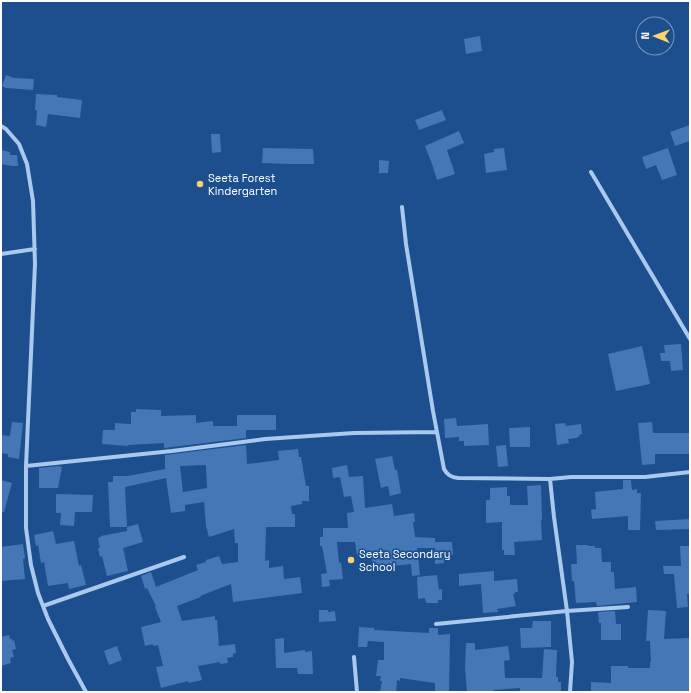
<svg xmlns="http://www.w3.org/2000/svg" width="691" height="693" viewBox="0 0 691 693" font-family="'Space Grotesk',sans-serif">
<rect width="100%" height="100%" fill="#1d4f8e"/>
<path fill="#4577b6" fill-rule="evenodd" d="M480,36L482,51L466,54L464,39Z
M6,75L14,78L34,79L33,90L6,88L2,86Z
M36,94L57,95V97L82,100L80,118L48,114L46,127L36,125L37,110H35Z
M442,110L446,120L419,130L415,120Z
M690,125V141L675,146L670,132Z
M459,131L464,143L447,150L455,174L437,180L432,164L425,146Z
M211,134H220L221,152L212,153Z
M263,148L313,149L314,164H291L262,163Z
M504,148L507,170L486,173L484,154L494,152V149Z
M668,148L677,175L662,180L656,165L646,169L642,157Z
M1,150L10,152V155H17L18,166H12L1,164Z
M379,160L389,161L388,173H379Z
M681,344L683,370L671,371L670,361H661L660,353H665L664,345Z
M642,346L650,384L616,391L608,354Z
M136,409L161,410V416L196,415V423L213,421V426H237V415H276V430H246V438L164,448V443L128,445V446L102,444L103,430H115V423L131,424V412H136Z
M456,418L457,426L488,424L489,445L464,446V441H459V437L445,438L444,419Z
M12,422L23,423L19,459L8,457V454L1,453V435L10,436Z
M652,422L653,433H689V454H655V464L642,465L638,423Z
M565,423L566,426L581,424L582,434L579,435V437H577V438L568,439L569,443L557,445L555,424Z
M530,427V447H510L509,428Z
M246,445L247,464L279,460L278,451L298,449L299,457H301L306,486H309V501H302V504L291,506L292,514H295V527H266L265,561L269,560V568L283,566L284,579L300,577L302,593L233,602L231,584L200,596L201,597L177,606L182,621L215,616V620H217L219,646L235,644L236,653L233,654V657L227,658L228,663L220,664V662L198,666L202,680L189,683L188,681L161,688L156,667L163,666L158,645L153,646V644L145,646L141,627L161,622L155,607L156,606L147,588L145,589L141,576L151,572L156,587L198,570L196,565L206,562V560L219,556L222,564L238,562V543H235L234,529L209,537L206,526L204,502L185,505V511L171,513L166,478L125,487L127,527L138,524L143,542L123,548L128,571L107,576L102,556L100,557L98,548H100L98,538L101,537V536L127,531V527H110L108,482H113V476H128L165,469V455ZM205,465L206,466L207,488L183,492L180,466Z
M506,445L508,466L498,467L496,446Z
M392,456L395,470H397L401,493L390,496L388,486L381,488L375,459Z
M347,465L349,477L363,476L365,508L392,504L394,516L414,513L415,522H413L415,537L435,538V542H452L453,555H448V558H444V563L435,564V548H417L420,575L412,576L411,564L373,568L371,553L357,555L355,542H337L339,563L341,562L343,579L329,580L330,586L322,587L321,574L327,573L322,546H320V537H323V528H348L347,513L354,512L351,496L344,497L340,477L333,478L332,468Z
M58,466L62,467L58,488H39V468Z
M1,480L12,483L4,512H1Z
M623,480H631L632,490L637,489V493H641L640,530H628V516L592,519L591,510L596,509L595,492L623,489Z
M541,485L542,520H541L542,540L514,542L515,555H504V550H502V522L486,523V500H490V488L507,487V496H510V505H528L527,486Z
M56,494L93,495L92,512H75L74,526L60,525L61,513H56Z
M690,519V529L656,530L655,521Z
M53,531L56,544L74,541L79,566L81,565L86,585L69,589L68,583L48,586L44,562L41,563L38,545L36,546L34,535Z
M23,544L25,558L23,559L25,579L1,581V547Z
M576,545H588L589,546H595V548H601L602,562H611V572H614L615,589L636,587L637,602L597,606L596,602L576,603L574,581H572L571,564H577Z
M680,546H690V594H687L688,607L677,608L674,574H664L663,566H681Z
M494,571V581L517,579L518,592H515V594H513L516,606L497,609L498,612L483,613L481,584L459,586V574Z
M437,575L439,590L442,589V600H438V603H426L425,598L418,599L417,577Z
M319,610H328V612L335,611L336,621L319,622Z
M648,610L666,611L664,639L690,638V692H591V682L611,683V666H628V668H650V662H651L650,641H646Z
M615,611L616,624H621V640H601V623H599L598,612Z
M533,621H551V647L521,648L520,628H532Z
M359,627L374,628V630L429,633V628H438V635L450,634L449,692H435V683L400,678V681L397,680L396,692H380L382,681H380L381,676H376L378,660H384V642L368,641L367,647H358Z
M9,635L10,639H12V641L14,640L16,649L12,650L14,657L10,658L11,663L1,666V637Z
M284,638V653L305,650V652L312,651L313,674H298L297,668H276L275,639Z
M466,643H475V650L508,646L510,660L504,661L505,678H542L544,649L557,650L556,677H558V682H561V691H559V692H520V688L493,690V692H467L465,668Z
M117,646L122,660L109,665L104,651Z"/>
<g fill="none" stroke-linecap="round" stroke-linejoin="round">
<path stroke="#aac9ed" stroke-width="4" d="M1,126L6,129L19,144L27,164L33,201L35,264L26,466V528L31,565L38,593L48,619L68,659L86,692
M591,172L690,339
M402,207L406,244L433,411L444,469C447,475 451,477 458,478L550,479
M1,254L35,249
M26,466L172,451L265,439L354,433L437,432
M43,606L184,557
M436,624L567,611L628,607
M354,657L357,692
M570,692L572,662L567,611L554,517L550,479L571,477H645L690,472"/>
</g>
<g fill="#fdd269" stroke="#1d4f8e" stroke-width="1.5">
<circle cx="200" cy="184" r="4"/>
<circle cx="351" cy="560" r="4"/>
</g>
<g text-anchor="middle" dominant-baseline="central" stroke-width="3.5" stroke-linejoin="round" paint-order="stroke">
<g font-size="11" fill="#fff" stroke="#1d4f8e" text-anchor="start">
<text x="208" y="178">Seeta Forest<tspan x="208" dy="13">Kindergarten</tspan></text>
<text x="359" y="554">Seeta Secondary<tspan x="359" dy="13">School</tspan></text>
</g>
</g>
<rect width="691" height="693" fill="none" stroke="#ffffff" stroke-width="4"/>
<g transform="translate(655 36) rotate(271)"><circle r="19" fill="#1d4f8e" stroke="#7795bb"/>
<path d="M0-3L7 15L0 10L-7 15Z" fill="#fdd269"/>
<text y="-6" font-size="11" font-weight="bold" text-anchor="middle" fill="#ffffff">N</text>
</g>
</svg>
